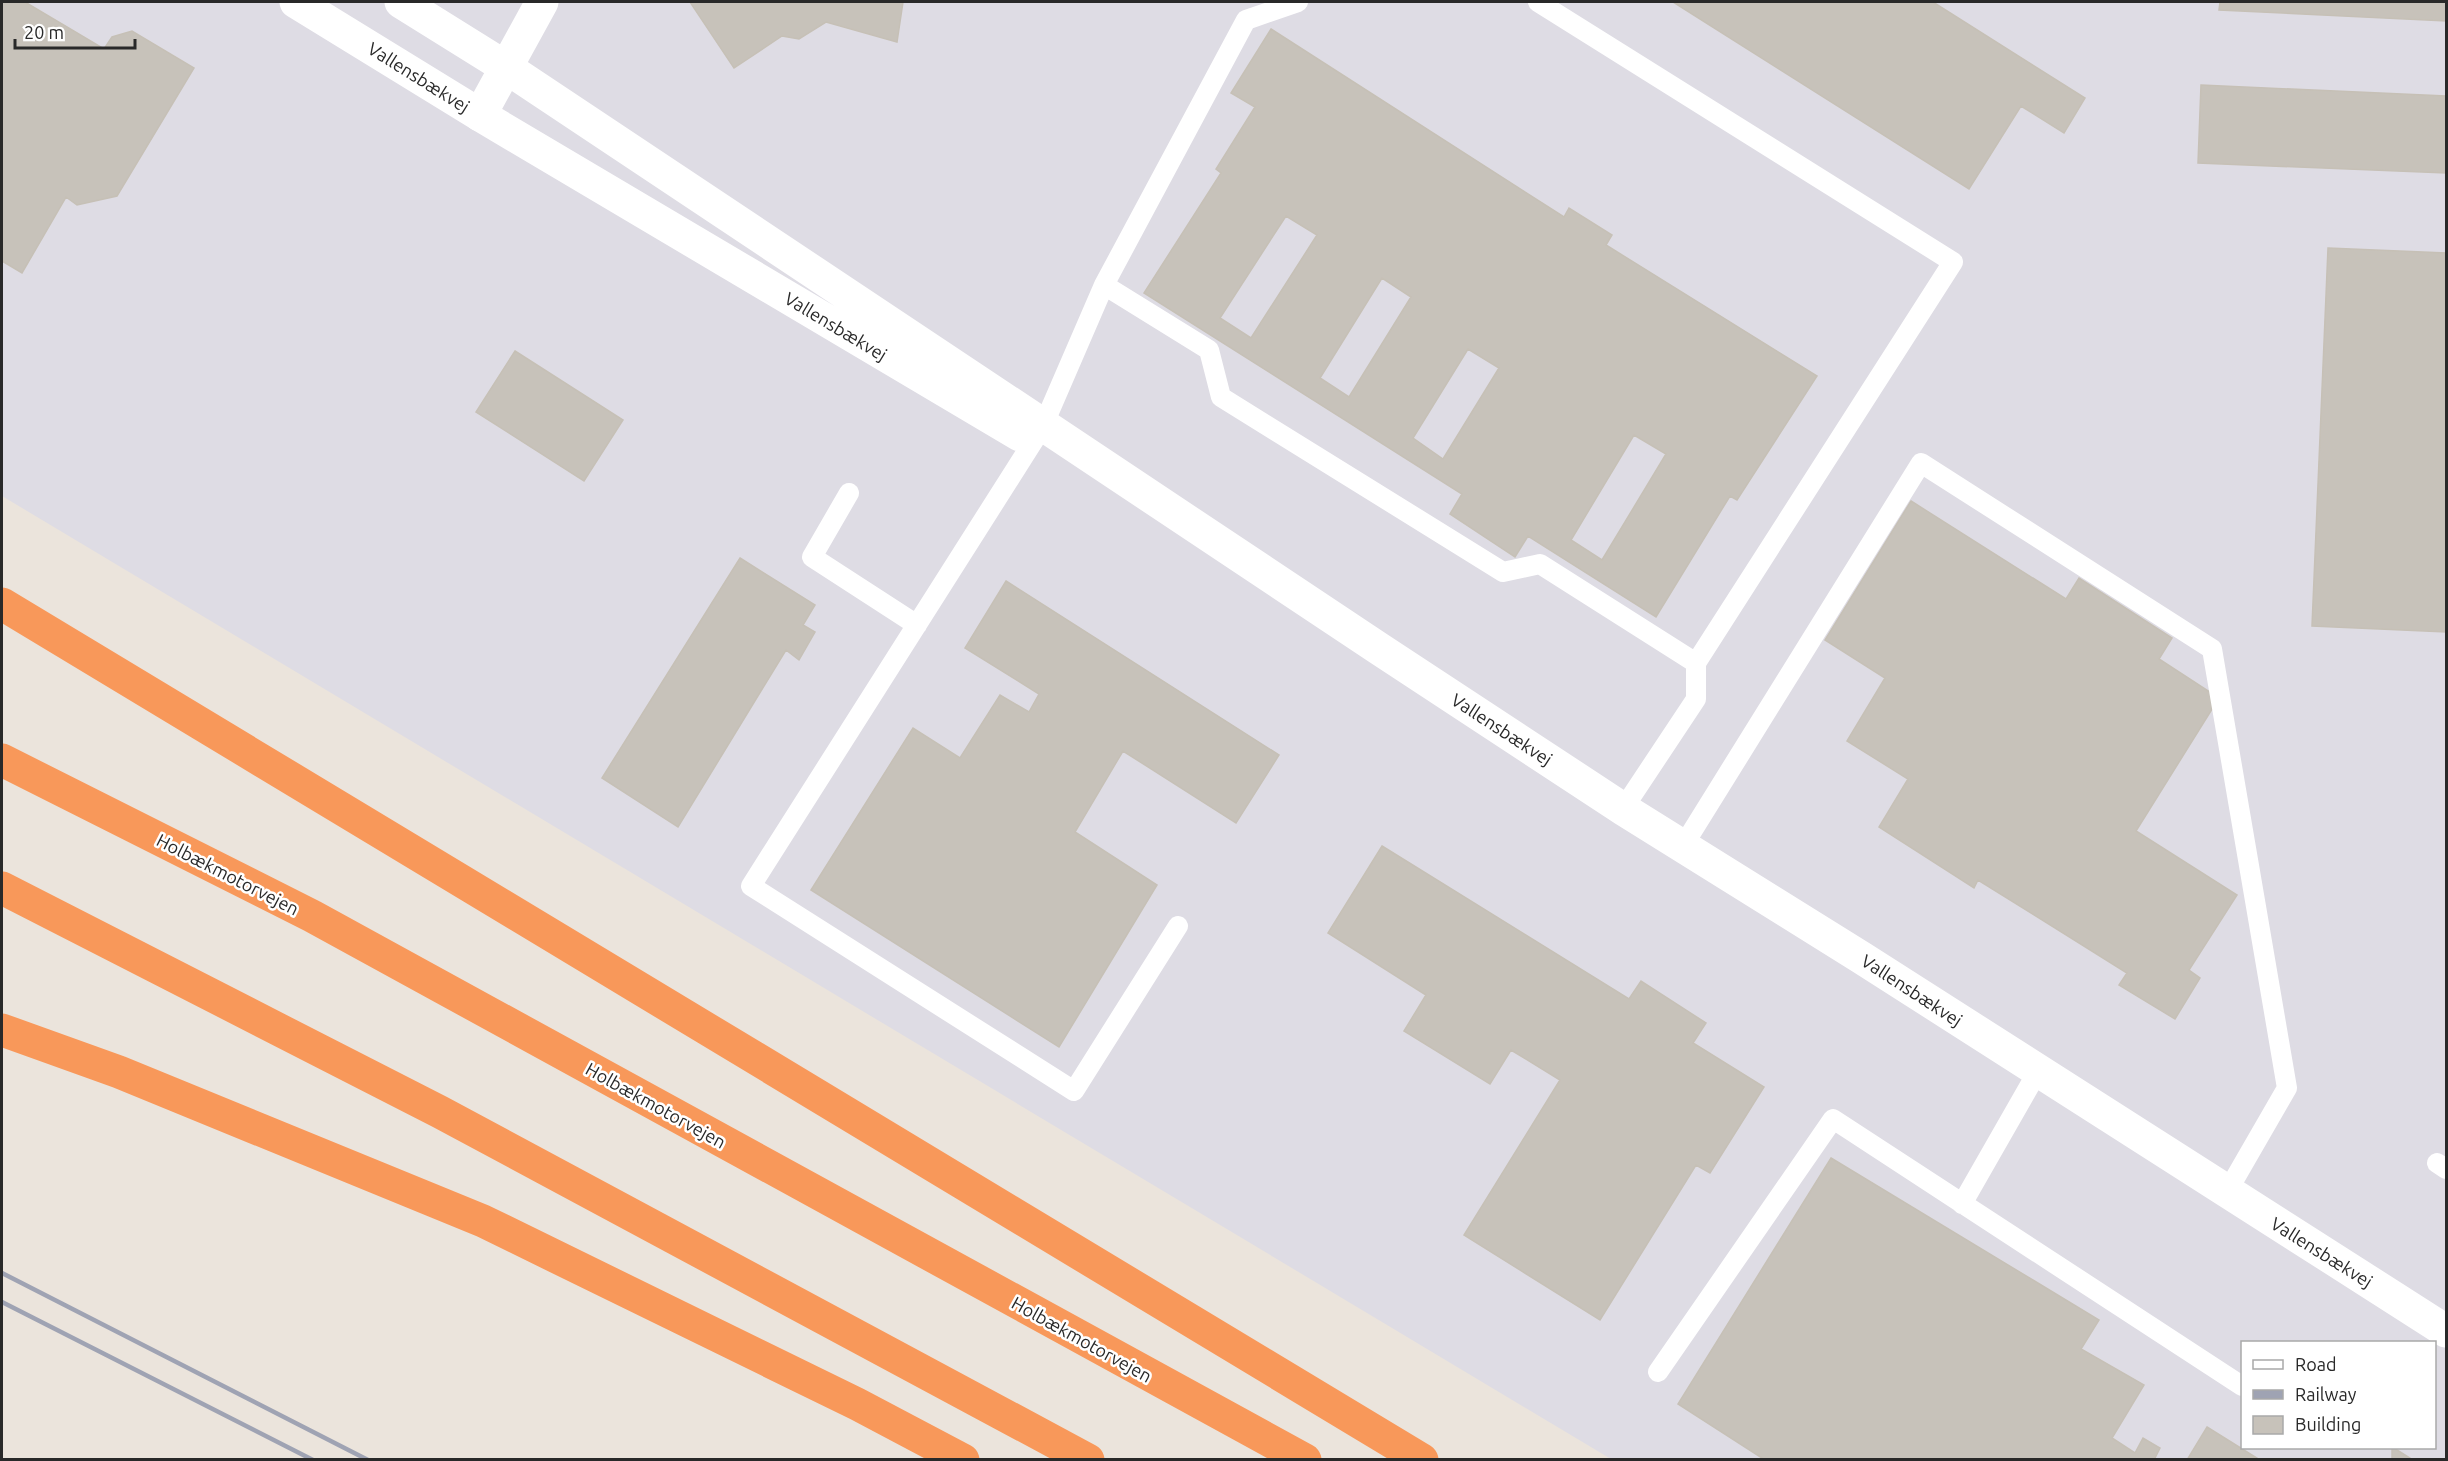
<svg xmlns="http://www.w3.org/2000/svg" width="2448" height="1461" viewBox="0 0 2448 1461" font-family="Ubuntu,sans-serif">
<rect width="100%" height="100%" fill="#ebe4dc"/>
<path fill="#dedce4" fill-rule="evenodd" d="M2,2H2446V1459H1611L2,496ZM2242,1342H2434V1448H2242Z"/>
<path fill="#c7c2ba" stroke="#c6c0b6" stroke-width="1.5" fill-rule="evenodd" d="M2,2H25L104,49L112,37L132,31L194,68L117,196L77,205L66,197L22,273L2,261Z
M690,2H903L897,42L826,22L799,39L782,36L734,68Z
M1673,2H1933L2085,98L2064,133L2021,106L1969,189Z
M2220,2H2446V21L2219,10Z
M1271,29L1564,217L1569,208L1612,235L1606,245L1817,376L1737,500L1730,496L1656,617L1528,536L1515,557L1450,514L1462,494L1144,293L1221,173L1216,169L1255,107L1231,93ZM1286,216L1317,235L1251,338L1220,318ZM1382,278L1411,297L1349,397L1320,378ZM1468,349L1499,368L1443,459L1413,438ZM1634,435L1666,454L1602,560L1571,540Z
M2201,85L2446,96V173L2198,163Z
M2328,248L2446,253V632L2312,626Z
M515,351L623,420L584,481L476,412Z
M1911,501L2066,599L2079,578L2172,638L2159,659L2219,698L2136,831L2237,895L2189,970L2200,978L2175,1019L2119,985L2127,973L1978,880L1974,888L1879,827L1908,779L1847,741L1885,678L1825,640Z
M740,558L815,605L803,625L815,632L799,660L786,650L678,827L602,778Z
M1006,581L1279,755L1236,823L1123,751L1075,832L1157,885L1059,1047L811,890L913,728L960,758L1000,695L1029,712L1039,694L965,648Z
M1382,846L1629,999L1641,981L1706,1023L1693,1043L1764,1087L1710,1173L1696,1165L1600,1320L1464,1235L1560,1080L1511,1050L1490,1084L1404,1031L1426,995L1328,933Z
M1831,1158L2099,1320L2081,1349L2144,1385L2112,1438L2135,1453L2143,1438L2160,1448L2154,1460H1765L1678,1404Z
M2207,1427L2260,1460H2187Z
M2392,1448H2394L2413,1460H2392Z"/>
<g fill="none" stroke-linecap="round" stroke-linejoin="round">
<path stroke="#fff" stroke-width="20" d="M1538,2L1953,262L1696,663V699L1623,809
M1104,285L1209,350L1221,397L1503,572L1540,564L1696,663
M849,493L812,557L917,625
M1683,846L1921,463L2212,649L2287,1088L2227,1192
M1178,926L1074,1091L751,886L1043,426L1104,285L1246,20L1298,2
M2437,1163L2446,1169
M1962,1204L2038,1071
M1658,1372L1833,1119L2242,1386"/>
<path stroke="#fff" stroke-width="33" d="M480,115L542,2"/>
<path stroke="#fff" stroke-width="33" d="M296,2L480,115L1020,435
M401,2L507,68L1378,648L1623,809L1862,958L2446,1331"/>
<path stroke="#f8985a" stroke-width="33" d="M2,604L1422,1460
M2,760L312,916L1305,1460
M2,888L440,1112L1088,1460
M2,1030L119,1072L483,1221L857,1404L963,1460"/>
<path stroke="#9fa3b3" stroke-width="4.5" d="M2,1273L368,1460
M2,1302L313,1460"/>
</g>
<g text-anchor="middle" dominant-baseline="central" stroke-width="5" stroke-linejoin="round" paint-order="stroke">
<g font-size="18" fill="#292929" stroke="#fff">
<text transform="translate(419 77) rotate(32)">Vallensbækvej</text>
<text transform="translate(836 326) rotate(31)">Vallensbækvej</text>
<text transform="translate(1502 729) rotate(33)">Vallensbækvej</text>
<text transform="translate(228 874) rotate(27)">Holbækmotorvejen</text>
<text transform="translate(1912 990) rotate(33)">Vallensbækvej</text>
<text transform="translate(656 1105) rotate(29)">Holbækmotorvejen</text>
<text transform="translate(2322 1252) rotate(32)">Vallensbækvej</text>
<text transform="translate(1082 1339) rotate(29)">Holbækmotorvejen</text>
</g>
</g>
<rect width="2448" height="1461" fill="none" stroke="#292929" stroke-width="6"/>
<rect x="2241" y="1341" width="195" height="108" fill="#ffffff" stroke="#a9a9a9" stroke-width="1.5"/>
<rect x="2253" y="1360" width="30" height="9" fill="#ffffff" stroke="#a9a9a9" stroke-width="1.5"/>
<text x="2295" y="1371" font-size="18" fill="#292929">Road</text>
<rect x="2253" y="1390" width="30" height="9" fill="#9fa3b3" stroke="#a9a9a9" stroke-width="1.5"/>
<text x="2295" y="1401" font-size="18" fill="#292929">Railway</text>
<rect x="2253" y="1416" width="30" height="18" fill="#c7c2ba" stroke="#a9a9a9" stroke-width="1.5"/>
<text x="2295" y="1431" font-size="18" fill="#292929">Building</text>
<path d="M15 39v9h120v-9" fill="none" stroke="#292929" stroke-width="3"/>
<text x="24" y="39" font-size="18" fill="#292929" stroke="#ffffff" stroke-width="4.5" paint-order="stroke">20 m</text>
</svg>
